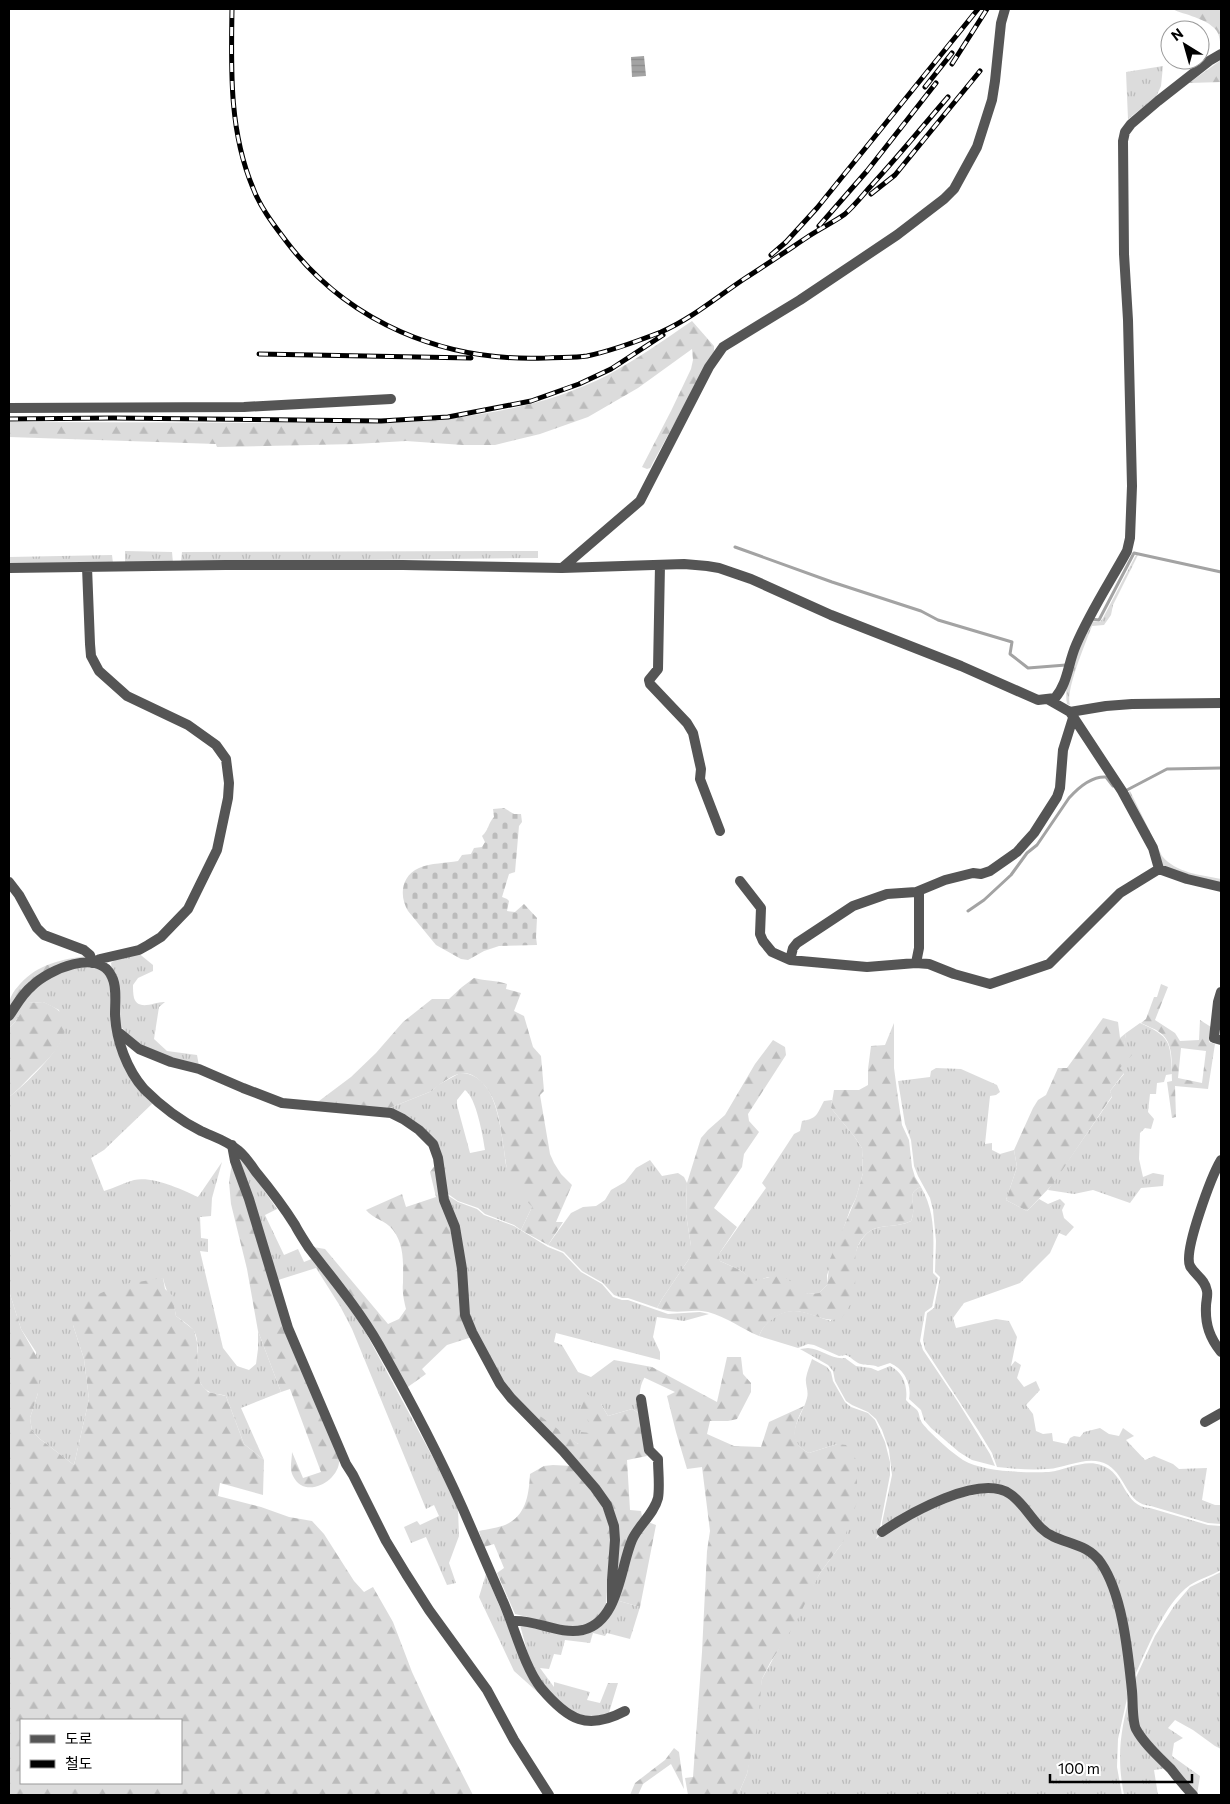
<svg xmlns="http://www.w3.org/2000/svg" width="1230" height="1804" viewBox="0 0 1230 1804" font-family="Commissioner,'Noto Sans KR',sans-serif">
<defs>
<pattern id="grass-tufts" width="24" height="20" patternUnits="userSpaceOnUse" patternTransform="scale(1.25)"><rect width="24" height="20" fill="#dcdcdc"/><path d="M3 7l-1-3M5 7V3M7 7l1-3M15 17l-1-3M17 17v-4M19 17l1-3" fill="none" stroke="#bbb"/></pattern>
<pattern id="forest-firs" width="22" height="20" patternUnits="userSpaceOnUse" patternTransform="scale(1.25)"><rect width="22" height="20" fill="#dcdcdc"/><path d="M5 1l3.5 6h-7zM16 11l3.5 6h-7z" fill="#bbb"/></pattern>
<pattern id="cemetery-stones" width="16" height="16" patternUnits="userSpaceOnUse" patternTransform="scale(1.25)"><rect width="16" height="16" fill="#dcdcdc"/><path d="M2 7V4a2 2 0 0 1 4 0v3zM10 15v-3a2 2 0 0 1 4 0v3z" fill="#bbb"/></pattern>
<pattern id="water-rules" width="6" height="5" patternUnits="userSpaceOnUse" patternTransform="scale(1.25)"><rect width="6" height="5" fill="#a3a3a3"/><path d="M0 2.5h6" fill="none" stroke="#8b8b8b"/></pattern>
</defs>
<rect width="100%" height="100%" fill="#fff"/>
<path fill="url(#grass-tufts)" fill-rule="evenodd" d="M1163,66L1161,86L1156,97L1128,119L1126,72Z
M125,551L172,552L173,563H125Z
M538,551V558L181,562L182,552Z
M112,555L113,563L9,565V557Z
M1136,555H1138L1113,605L1111,615L1104,625L1092,626C1086,642 1065,691 1070,705L1067,704C1062,679 1082,643 1091,621L1100,622L1103,618Z
M1130,791L1162,856C1176,873 1201,875 1221,879V885L1163,868L1127,793Z
M137,952L153,965V971L138,978L133,985C133,989 133,994 134,998C139,1012 156,1001 165,1002L159,1007L154,1039L167,1051L197,1055L199,1066L173,1059L142,1047L126,1034L120,1024L111,963L116,959Z
M90,966L103,971L109,981L113,1027L154,1102L104,1150L91,1158L104,1191C114,1188 124,1183 134,1180C153,1176 181,1189 198,1197L222,1162L212,1198L211,1216L200,1217L201,1238L208,1239V1252L200,1251L223,1348L237,1366L249,1370L256,1364L258,1349V1331L281,1392L241,1408L264,1460L244,1444L226,1396C221,1394 212,1394 208,1391C188,1379 204,1348 194,1331C190,1325 181,1320 176,1316C174,1301 166,1293 163,1278L73,1325L84,1359L89,1399L74,1465L40,1439L32,1431L30,1418L38,1393L36,1352L21,1329L9,1291V1097C23,1087 62,1049 63,1033C64,1026 60,1017 59,1010L43,1002L28,1003L15,1022L9,1028V1020L27,994L57,972Z
M1140,1023C1171,1037 1170,1041 1172,1074L1166,1075L1164,1082L1157,1083L1156,1094H1150L1148,1112L1154,1119L1151,1129L1145,1128L1140,1133L1139,1159L1143,1177L1153,1173L1164,1175L1163,1186L1141,1188L1130,1203L1093,1190L1074,1194L1048,1190L1112,1097L1110,1091L1124,1074L1120,1068L1126,1033Z
M936,1068L961,1069L997,1085L1000,1092L996,1095L990,1096L985,1144L992,1143V1150L1000,1154L1014,1150L1017,1167L1006,1200L1027,1211L1039,1199L1048,1204L1060,1199L1065,1204L1062,1210L1064,1218L1074,1227L1066,1236L1059,1233L1050,1253L1020,1283L964,1303L953,1318L956,1328L996,1319L1009,1321L1017,1337L1011,1366L1015,1361L1021,1365L1017,1378L1024,1387L1036,1381L1040,1390L1026,1405L1033,1414L1036,1431L1043,1434L1052,1433L1053,1441L1067,1444L1070,1438L1074,1436L1080,1437L1084,1432L1100,1428L1109,1434L1119,1436L1123,1428L1134,1436L1126,1440L1145,1460L1154,1456L1173,1464L1179,1469L1207,1468L1202,1500L1215,1505H1221V1524L1208,1523L1151,1506C1126,1504 1127,1477 1108,1465C1089,1454 1067,1468 1048,1469C1031,1470 1014,1469 997,1467L992,1453L978,1430L925,1349L923,1340L927,1313L934,1308L940,1277L935,1272L936,1241L933,1210L930,1198L918,1176L914,1166L911,1140L905,1124L898,1081L930,1077L931,1071Z
M460,1073C495,1073 500,1123 504,1149C505,1156 505,1163 507,1168C513,1184 523,1194 532,1207L521,1230L514,1225L485,1214L478,1208L458,1201L448,1194L435,1144L382,1111L432,1091L438,1085ZM465,1090C476,1097 483,1136 485,1150L470,1153L457,1105V1100Z
M832,1100L831,1108L854,1136L862,1148L863,1173L856,1198L850,1210L827,1275V1285L819,1293L808,1294L768,1277L755,1282L740,1270L720,1261L719,1254L766,1188L762,1183L794,1134L800,1131L802,1121C817,1119 817,1114 824,1101Z
M240,1159H242L277,1209L265,1215L284,1255L298,1249L304,1262L314,1258L359,1320L438,1467L458,1509L459,1536L449,1563L456,1583L447,1585L426,1537L411,1543L404,1527L417,1521L420,1525L439,1516L434,1505L426,1509L352,1329L340,1306L316,1268L275,1281L239,1161Z
M650,1160L662,1176L678,1173L684,1177L687,1183L686,1214L691,1246V1256L662,1299L657,1308L628,1298H622L614,1295L603,1283L582,1271L564,1252L548,1245L571,1213L583,1207L596,1206L605,1200L611,1190L625,1182L636,1168Z
M921,1187C937,1215 933,1242 933,1273L938,1278L932,1307L925,1312L920,1341L923,1350L958,1402L990,1454L995,1466L972,1460L959,1452L931,1428L924,1420L921,1410L909,1399C912,1384 904,1369 890,1363L878,1367C872,1364 867,1366 861,1364C856,1363 851,1357 846,1355L839,1356L814,1345L808,1344L798,1348L759,1336C763,1326 769,1320 778,1315C796,1305 813,1316 831,1321C839,1305 850,1288 854,1272C856,1268 854,1264 854,1261C855,1250 861,1237 870,1231C880,1224 897,1228 911,1221C912,1218 913,1216 913,1213C914,1202 907,1192 921,1187Z
M444,1193L458,1202L477,1209L484,1215L514,1226L548,1247L563,1253L581,1272L602,1284L613,1297L622,1300H628L668,1314L700,1312L709,1314L684,1321L657,1317L653,1337L660,1352V1360L556,1333L554,1342L562,1345L578,1372L591,1377L614,1360L652,1367C638,1383 638,1395 642,1415L632,1409L608,1416L601,1404L590,1423V1434L578,1444L529,1413L511,1395L473,1332Z
M808,1348C822,1349 832,1360 845,1358L856,1366L871,1368L878,1371L890,1366C903,1372 908,1386 906,1400C909,1404 914,1407 917,1410C920,1414 919,1418 921,1421C922,1424 926,1427 928,1430C938,1440 951,1452 963,1460C983,1472 1026,1473 1049,1472C1066,1470 1084,1459 1101,1465C1126,1473 1123,1507 1150,1508L1208,1525L1221,1526V1570C1211,1576 1199,1579 1190,1585C1164,1603 1145,1654 1132,1682L1108,1571C1069,1542 1029,1515 991,1485L882,1529V1523L892,1475L889,1450L882,1430L876,1419L868,1412L852,1405L846,1401L835,1381L833,1371L828,1365L800,1349Z
M812,1359L827,1367L831,1372L833,1381L845,1402L851,1407L868,1413L875,1420L885,1442L890,1462V1475L879,1532L876,1539L882,1533L943,1501L999,1490L1035,1522L1086,1549L1111,1584L1130,1685L1118,1739L1117,1767L1122,1795H738L747,1774L762,1679L820,1573L843,1542L837,1444L809,1453C780,1438 802,1418 807,1398C809,1391 805,1385 806,1378C807,1372 810,1365 812,1359Z
M1221,1572V1749L1215,1746L1193,1730L1175,1720L1168,1728L1183,1738L1174,1743L1172,1756L1200,1776L1197,1795L1137,1728L1132,1686L1155,1636L1174,1606L1190,1587Z
M486,1574L532,1684L543,1697L514,1671L479,1597Z
M616,1600L640,1607L630,1639L607,1633L605,1636L593,1633L590,1643L565,1640L561,1655L554,1654L549,1669L540,1668L554,1687V1682L590,1692L587,1700L600,1703L608,1683H618L608,1716L597,1718L576,1714L550,1693L532,1669L520,1625L554,1632Z
M1131,1690L1132,1723L1168,1768L1154,1770L1158,1795H1124C1116,1754 1121,1730 1131,1690Z"/>
<path fill="url(#forest-firs)" fill-rule="evenodd" d="M1172,9H1221V48C1220,43 1220,35 1216,30C1206,18 1185,15 1172,9Z
M1221,60V82L1189,83Z
M692,321L714,346V351L650,468L647,469L642,467L671,411L691,369L693,360L692,349L638,388L588,417L540,434L495,445H463L406,441L355,444L217,447L216,444L9,437V422L392,423C468,418 539,410 608,375C637,359 664,340 692,321Z
M88,956L89,960C46,968 34,970 9,1008C9,997 13,992 20,984C38,964 62,959 88,956Z
M474,978C486,981 496,980 507,984L506,989L521,993L514,1011L524,1016L533,1047L541,1056L544,1091L540,1095L550,1154L554,1163L561,1174L572,1185L556,1222H563L548,1245L521,1230L532,1207C525,1198 515,1190 510,1180C506,1171 506,1160 504,1150C500,1124 498,1089 472,1075C459,1068 441,1083 432,1091L382,1111L315,1104L351,1077L376,1053L403,1022L432,999H449L462,987Z
M1161,984L1168,987L1155,1020L1175,1033L1180,1041L1199,1040L1200,1020L1211,1027L1209,1042L1215,1044L1208,1089L1175,1086L1176,1117L1172,1118L1167,1082L1172,1081C1171,1065 1175,1042 1159,1032C1154,1028 1146,1026 1141,1023L1146,1019L1154,997H1157ZM1181,1048L1206,1051L1202,1083L1178,1078Z
M43,1002C52,1006 63,1010 65,1022C68,1043 44,1063 31,1076C24,1083 17,1091 9,1097V1028L15,1022L27,1003Z
M1103,1018L1118,1022L1120,1038L1126,1033L1124,1048L1132,1055L1120,1068L1124,1073L1110,1091L1112,1096L1053,1184L1027,1211L1006,1200L1017,1167L1014,1150L1033,1108L1038,1100L1046,1095L1058,1068H1067Z
M894,1023V1068L898,1098L902,1125L909,1140L912,1167L915,1177L921,1187C907,1192 914,1202 913,1213C913,1216 912,1218 911,1221C897,1228 880,1224 870,1231C846,1248 860,1276 853,1299C850,1306 845,1313 841,1319C817,1324 802,1302 777,1316C769,1321 763,1326 759,1336C742,1329 727,1317 708,1312C689,1308 678,1316 657,1308L662,1299L691,1256V1246L686,1214L687,1183L701,1138L708,1130L725,1115L755,1064L773,1040L785,1047L786,1055L748,1114L749,1121L759,1132L744,1154L742,1167L714,1208L737,1227L719,1254L720,1261L740,1270L755,1281C787,1271 783,1277 808,1294L819,1293L827,1285L830,1259L856,1198L863,1173L862,1148L854,1136L831,1108L834,1090H859L868,1085V1069L871,1046L885,1045Z
M232,1163L339,1458C342,1480 305,1501 293,1476C289,1469 292,1460 292,1452L303,1478L321,1472L290,1389L281,1392L258,1331L247,1269L231,1204L229,1182Z
M436,1164L451,1223L472,1337L447,1345L422,1369L426,1374L405,1389L313,1247L325,1249L388,1324L399,1319L406,1309C404,1301 402,1292 403,1283C403,1265 405,1246 393,1230C386,1220 373,1219 366,1210L402,1194L406,1207L436,1197L430,1172Z
M163,1278L165,1289L172,1295L176,1316L194,1330L197,1342L198,1369L200,1383L208,1392L226,1396L244,1444L264,1460L263,1495L220,1483L218,1496L261,1507L289,1517L312,1521L324,1534L354,1581L364,1592L373,1587L393,1622L412,1672L431,1713L473,1795H9V1291L21,1329L41,1364L38,1393L30,1418L32,1431L40,1439L74,1465L89,1399L84,1359L73,1325L71,1312L74,1305L119,1285ZM21,1720H181V1783H21Z
M727,1357H741L743,1374L751,1383V1392L737,1419L728,1421H710L707,1434L734,1446L761,1447L769,1422L804,1406C795,1424 787,1442 809,1453L837,1444L846,1445L857,1461V1502L843,1542L820,1573L795,1624L770,1663L762,1679L758,1722L747,1774L738,1795H688L685,1778L693,1777L702,1652L707,1551L710,1531L702,1467L687,1469L676,1432L667,1396L675,1392L643,1377L652,1367L717,1402Z
M587,1394L601,1404L608,1416L632,1409L642,1415L647,1456L627,1460L630,1510L641,1511L643,1522L618,1581L609,1505L529,1413L532,1410L578,1444L581,1432L590,1433V1423L580,1410Z
M553,1465L572,1466L599,1496L611,1531L606,1606C586,1641 544,1620 515,1614L497,1573L504,1568L494,1544L484,1547L479,1531C488,1529 500,1528 509,1523C527,1513 529,1492 530,1474L544,1466Z
M648,1522L656,1525L640,1607L616,1600L635,1539Z
M674,1748L679,1752L684,1789L671,1764L643,1784L638,1795H630L635,1783L665,1760Z"/>
<path fill="url(#cemetery-stones)" d="M504,808L514,814H521L522,822L519,826L515,872L509,874L502,897L507,899L509,901L507,911L515,912L524,904L537,918L536,937L537,945L499,946L484,951L468,960L461,959L436,945L408,911C399,896 401,876 419,868C431,863 446,863 458,861L462,855L471,854L474,848L482,847L485,842L482,836C489,830 488,823 494,817L493,809Z"/>
<path fill="url(#water-rules)" d="M644,56L646,76L632,77L631,57Z"/>
<g fill="none" stroke-linecap="round" stroke-linejoin="round">
<path stroke="#a3a3a3" stroke-width="3" d="M735,547L832,582L921,611L938,620L1012,642L1010,654L1028,668L1066,665
M1091,619L1099,620L1134,553L1221,572
M1127,790L1167,769L1221,768
M968,911L984,900L1011,875L1027,853L1037,845L1069,798C1078,788 1091,776 1106,777L1113,786"/>
<path stroke="#555" stroke-width="10" d="M9,408L244,407L391,399
M660,565L658,669L649,680L650,684L687,723L693,733L701,769L700,779L720,831
M9,568L225,565H403L562,568L684,564L707,566L719,568L751,579L831,615L961,666L1038,700L1055,698C1068,683 1068,663 1076,645C1090,612 1110,582 1127,551L1130,538L1132,486L1128,320L1124,254L1123,141L1125,132L1131,124L1158,101L1209,61L1221,54
M562,568L640,501L709,367L723,347L800,300L897,235L944,199L954,189L977,147L992,100L995,81L1001,23L1005,9
M1049,700L1070,712L1106,706L1132,704L1221,703
M1070,712L1122,791L1153,848L1159,869L1187,879L1221,887
M740,881L761,908L760,934L763,941L772,952L790,960L867,967L916,963L929,964L954,974L990,984L1049,964L1120,893L1159,869
M9,882L19,895L37,928L44,935L84,950L90,955L92,963L100,959L139,950L148,945L161,937L188,909L217,850L228,798L229,783L226,759L216,745L188,725L127,696L99,671L91,656L90,644L87,567
M790,960L793,948L797,943L853,906L887,894L916,892L945,880L973,873L981,874L990,871L1017,852L1034,833L1057,797L1060,788L1063,750L1073,718
M916,963L919,948V892
M1221,992L1218,1002L1214,1038L1221,1040
M9,1016C16,1006 22,994 32,986C48,970 99,947 112,977C117,987 115,1003 115,1014C116,1040 127,1070 144,1089C160,1105 181,1121 201,1131C214,1137 228,1141 239,1151C246,1157 251,1165 256,1172C270,1189 283,1206 295,1225C299,1233 304,1240 309,1248C333,1279 359,1310 379,1345C409,1398 438,1453 463,1509C476,1539 489,1569 502,1599C514,1625 524,1667 541,1688C568,1720 587,1731 625,1711
M117,1031L139,1049L171,1062L199,1069L243,1088L282,1103L391,1113L403,1119L419,1130L433,1144L438,1158L444,1200L455,1227L462,1269L465,1315L472,1332L500,1384L511,1398L563,1451L595,1488L607,1505L614,1526L615,1540L612,1580V1603
M232,1145L235,1161L249,1199L288,1328L346,1464L353,1475L386,1541L406,1574L429,1610L487,1690L514,1740L549,1795
M1221,1160C1212,1175 1183,1251 1190,1266C1195,1275 1205,1279 1207,1291C1208,1296 1206,1301 1206,1306C1205,1325 1210,1338 1221,1352
M1205,1422L1221,1413
M882,1532C908,1514 980,1473 1010,1494C1023,1503 1030,1517 1041,1528C1058,1545 1085,1540 1101,1563C1123,1595 1128,1654 1132,1691C1133,1701 1132,1721 1136,1729C1144,1744 1159,1757 1171,1769C1178,1778 1185,1787 1193,1795
M512,1621C536,1619 558,1635 583,1630C619,1621 620,1568 632,1540C638,1526 654,1514 658,1498C660,1486 658,1471 658,1459L649,1450L641,1399"/>
<g stroke="#000" stroke-width="5">
<path id="rail" d="M232,9C231,69 229,131 253,188C260,207 274,225 286,241C348,323 444,362 545,358C559,357 574,358 587,356C611,351 638,341 661,332C691,319 717,297 744,279C766,265 788,250 809,236C821,228 834,222 845,214C854,206 862,196 870,187C897,158 922,127 948,97
M952,64L987,9
M925,87L952,53
M871,194L895,175L980,71
M819,226L867,171L936,83
M771,255L786,242L817,208L978,9
M259,354L471,358
M9,419L113,418L381,421L448,417L531,401L579,384L611,369L663,335"/>
</g>
<use href="#rail" stroke="#fff" stroke-width="3" stroke-dasharray="9" stroke-linecap="butt"/>
</g>
<rect width="1230" height="1804" fill="none" stroke="#000000" stroke-width="20"/>
<rect x="20" y="1719" width="162" height="65" fill="#ffffff" stroke="#999999"/>
<rect x="30" y="1735" width="25" height="8" fill="#555555" stroke="#999999"/>
<text x="65" y="1744" font-size="15" fill="#000000">도로</text>
<rect x="30" y="1760" width="25" height="8" fill="#000000" stroke="#999999"/>
<text x="65" y="1769" font-size="15" fill="#000000">철도</text>
<g transform="translate(1185 45) rotate(323)"><circle r="24" fill="#ffffff" stroke="#999999"/>
<path d="M0-4L9 19L0 12L-9 19Z" fill="#000000"/>
<text y="-8" font-size="14" font-weight="bold" text-anchor="middle" fill="#000000">N</text>
</g>
<path d="M1050 1774v8h142v-8" fill="none" stroke="#000000" stroke-width="2.5"/>
<text x="1058" y="1774" font-size="15" fill="#000000" stroke="#ffffff" stroke-width="4" paint-order="stroke">100 m</text>
</svg>
